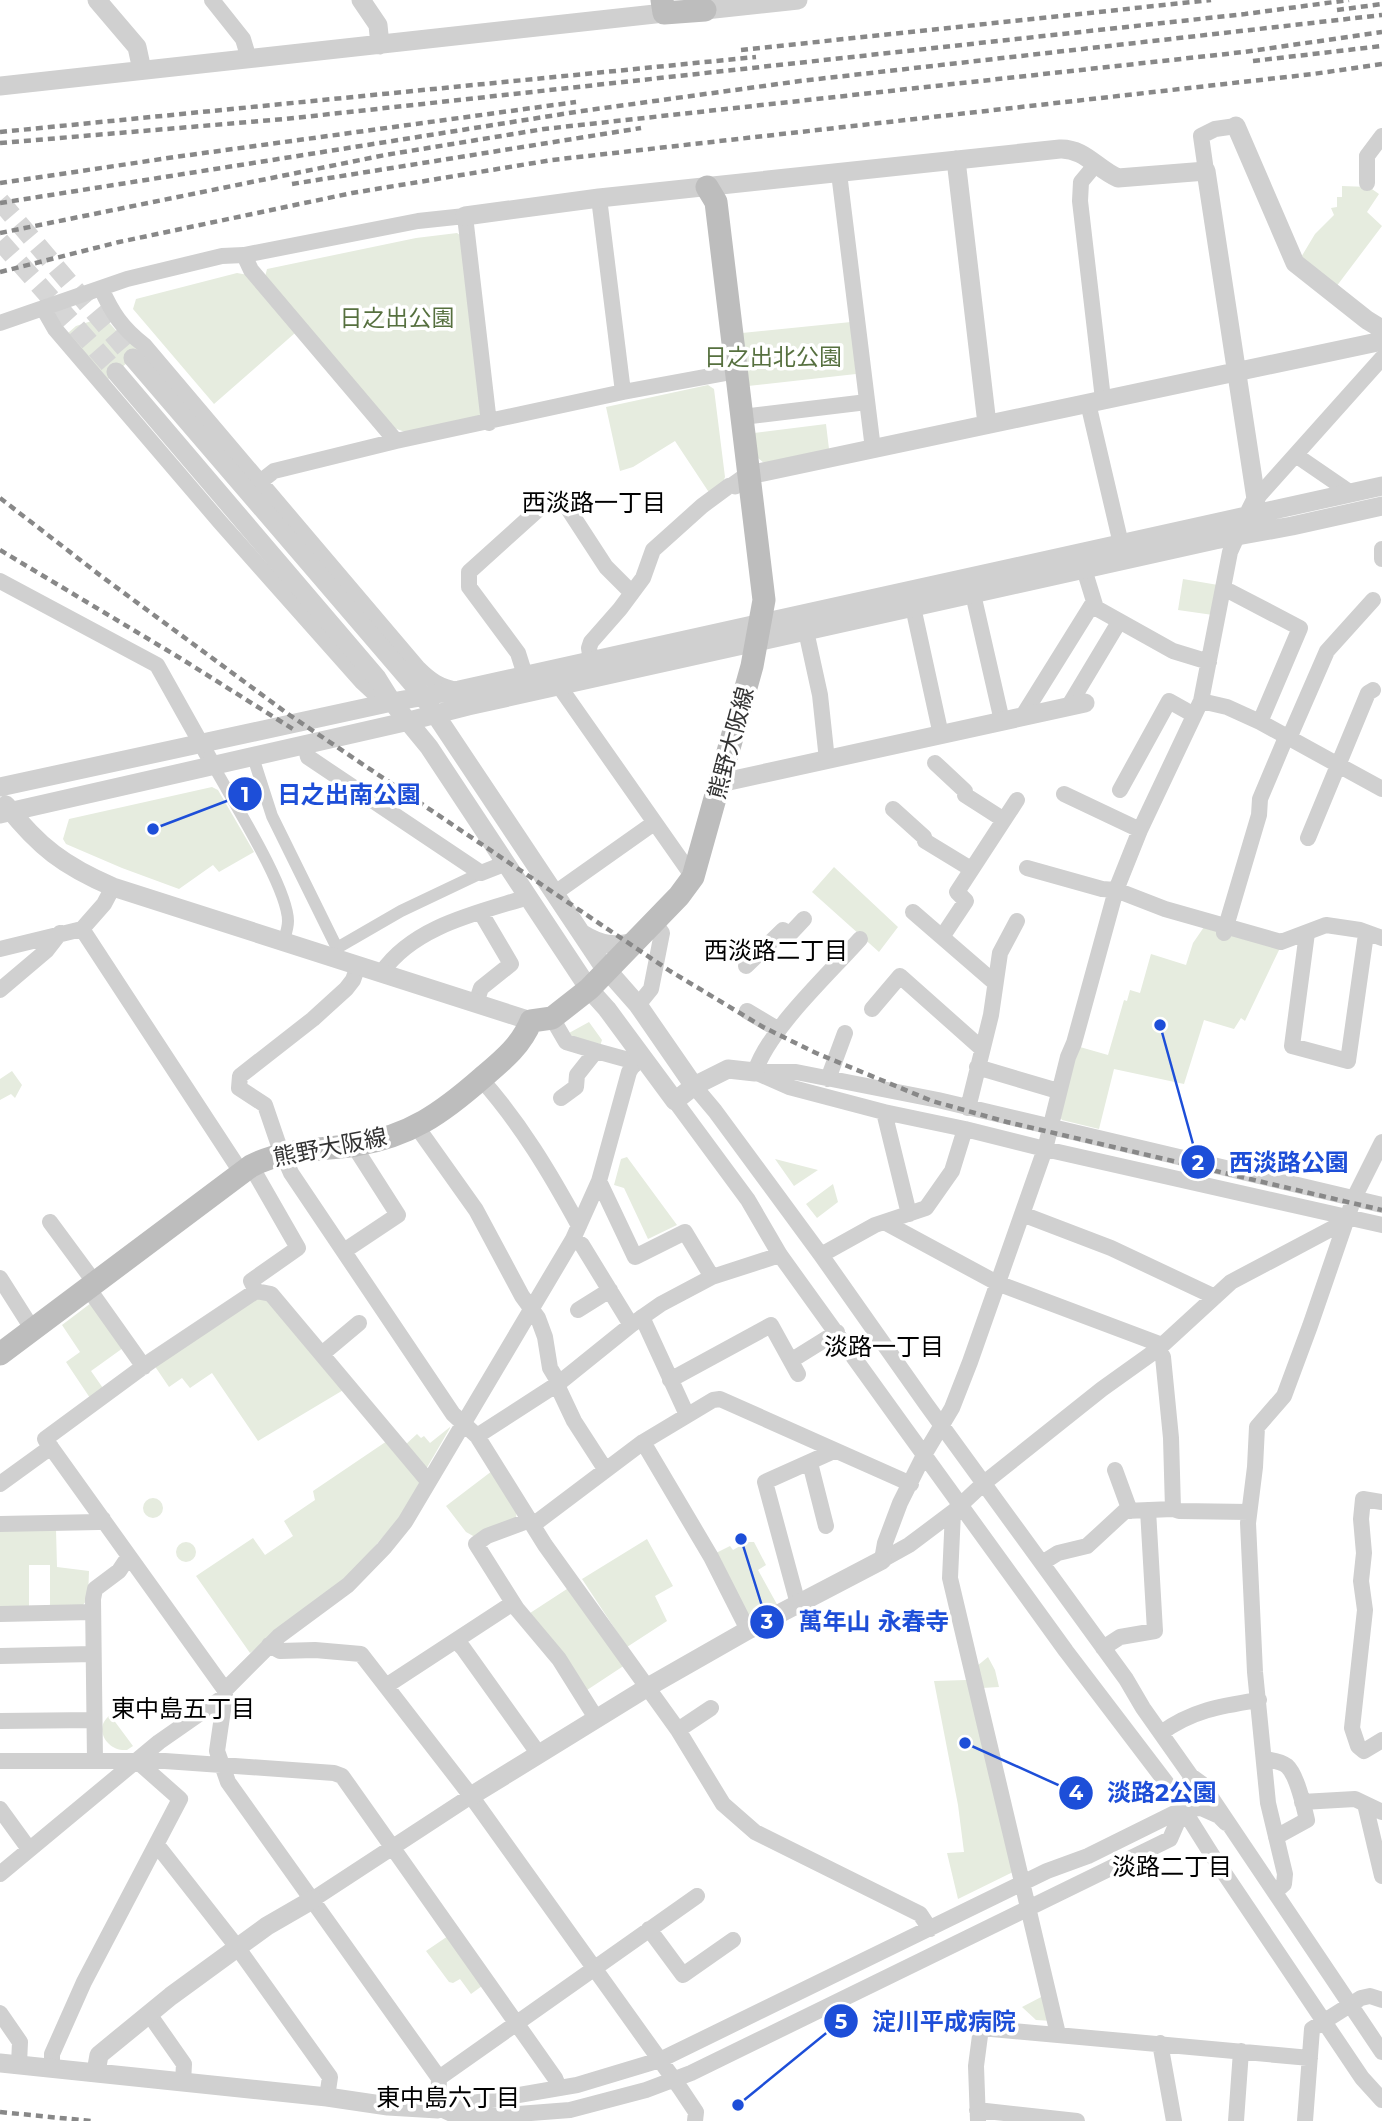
<svg xmlns="http://www.w3.org/2000/svg" width="1382" height="2121" viewBox="0 0 1382 2121" font-family="Montserrat,'Noto Sans JP',sans-serif">
<rect width="100%" height="100%" fill="#fff"/>
<path fill="#e6ecdf" d="M1342,186L1369,187L1379,194L1367,212L1382,226L1336,287L1300,259L1315,234L1334,215L1331,208L1337,207V197H1342Z
M457,233L463,237L483,410L479,416L405,432L394,428L265,277L267,269L416,238Z
M237,273L248,275L295,333L214,404L133,309L136,299Z
M104,317L121,336L141,351L108,379L68,333L76,326Z
M851,322L856,374L748,386L742,333Z
M708,385L714,389L725,477L722,485L710,494L675,441L633,467L620,471L606,407Z
M826,424L829,449L764,463L758,458L754,433Z
M1183,579L1218,585L1213,615L1178,610Z
M212,787L218,790L254,852L219,872L213,865L179,889L122,868L66,844L63,839L69,819Z
M834,867L898,927L879,952L812,892Z
M1204,927L1280,948L1245,1021L1241,1018L1234,1029L1204,1020L1184,1084L1114,1069L1099,1129L1062,1120L1058,1114L1072,1059L1080,1047L1108,1055L1124,1000L1127,1001L1130,990L1140,993L1151,954L1186,965L1193,943Z
M589,1022L602,1040L600,1046L570,1038L569,1033Z
M12,1071L22,1085L15,1098L11,1094L0,1100V1079Z
M627,1157L677,1225L648,1239L624,1188L614,1185L621,1159Z
M775,1159L818,1170L794,1186Z
M833,1184L838,1202L817,1218L806,1204Z
M267,1296L345,1389L258,1441L212,1373L190,1388L182,1378L169,1387L154,1365L259,1297Z
M91,1303L123,1348L91,1371L105,1391L92,1401L66,1362L80,1352L62,1325Z
M450,1427V1428L425,1471L404,1446L417,1434L421,1438L424,1436L430,1443Z
M387,1441L422,1483L408,1508L343,1583L250,1653L196,1576L253,1538L265,1555L293,1536L284,1521L315,1500L313,1491Z
M492,1471L517,1510L516,1518L475,1537L466,1532L446,1506Z
M143 1508a10 10 0 1 1 20 0a10 10 0 1 1-20 0Z
M56,1529L57,1567L89,1571L88,1599L82,1606L50,1607V1565H29V1608H0V1531Z
M647,1539L673,1586L655,1596L667,1621L627,1647L582,1579Z
M176 1552a10 10 0 1 1 20 0a10 10 0 1 1-20 0Z
M747,1542H754L766,1565L758,1570L779,1608L749,1624L714,1554L730,1546L733,1550Z
M570,1587L625,1665L584,1692L527,1615Z
M988,1657L995,1670L999,1687L982,1688L977,1666Z
M966,1680L970,1682L1015,1871L958,1899L947,1853L964,1852L958,1805L934,1681Z
M110,1715L133,1746L127,1750C108,1752 92,1729 110,1715Z
M448,1936L482,1986L471,1994L460,1979L453,1983L449,1982L426,1951Z
M1045,1995L1052,2021L1036,2020L1022,2007Z"/>
<g fill="none" stroke-linecap="round" stroke-linejoin="round">
<path stroke="#d6d6d6" stroke-width="19" stroke-dasharray="19 10" stroke-linecap="butt" d="M0,201L133,358
M0,241L116,372"/>
<path stroke="#d0d0d0" stroke-width="12" d="M253,757L272,816L337,948L333,958
M213,765C231,798 288,888 288,921C288,929 285,936 283,943
M337,948L401,911L481,873"/>
<path stroke="#d0d0d0" stroke-width="16" d="M212,0L243,39L249,59
M1096,164L1081,182L1080,201L1103,399
M1206,171L1201,136L1215,129L1236,126
M839,173L873,449
M1367,183V156L1382,136
M599,198L623,392
M244,255L251,270L396,441
M101,288C112,313 122,328 144,345L418,668C431,681 440,687 458,690
M43,308L55,329L220,522L361,681L374,693L392,702
M0,323L127,279L222,256L244,255L418,221L465,216L489,423
M1088,403L1121,544
M742,417L867,402
M1297,456L1351,493
M260,482L274,471L396,441L623,392L737,371
M1256,499L1382,358
M1382,549V559
M1084,569L1096,608L1173,651L1209,662
M0,581L157,665L213,765
M1223,590L1231,592L1300,628L1260,722
M973,594L1002,721
M913,607L941,735
M806,631L820,695L827,760
M591,661L589,648L591,642L620,609L643,578L653,550L702,506L729,486L735,485
M525,675L518,653L469,587V572L541,507L563,501L606,567L632,593
M559,686L693,877
M1201,701L1227,707L1260,722L1382,789
M1068,707L1119,622
M1022,717L1093,603
M305,745L308,757L481,873L504,864
M935,763L965,791V795L1004,820
M1120,790L1169,701L1194,715
M1064,794L1140,830
M893,809L924,837L925,841L971,869
M1308,838L1368,693L1373,690
M1027,868L1102,889L1116,890L1165,909L1281,942L1326,925L1360,930L1382,938
M555,893L654,823
M913,912L995,983
M82,929L241,1172
M1224,933L1259,815L1260,799L1284,742L1290,736L1327,651L1373,600
M1307,933L1292,1046L1348,1061L1366,934
M942,937L966,901L957,892L1017,800
M0,949L82,929L104,904L113,887
M358,966L353,980L346,989L313,1019L240,1076L239,1088L265,1105L278,1143L291,1173L453,1414L477,1436L545,1545L678,1730L723,1804L755,1832L920,1914L930,1929
M746,966L783,930L789,935L804,919
M382,972C414,926 477,913 528,897
M0,990L46,951L60,933
M476,1003L481,988L511,964L481,913
M638,1005L651,989L662,933L654,922
M872,1009L900,976L981,1048
M747,1011L779,1030
M552,1018L566,1042L596,1051
M977,1067L1058,1091
M755,1072L789,1087L884,1112L965,1129L1045,1149L1382,1225
M755,1072C768,1030 829,974 860,939
M762,1072H796L938,1100L1382,1205
M481,1079C521,1124 550,1173 579,1226
M828,1079L845,1033
M694,1086L715,1111L821,1255L926,1404L1126,1679L1143,1708L1191,1776L1202,1784L1382,2052
M561,1098L576,1087L577,1075L596,1051L625,1059L642,1058
M675,1101L748,1200L780,1255L901,1423L1066,1651L1168,1785L1212,1855L1362,2078L1382,2100
M968,1108L991,1015L1000,953L1017,921
M884,1112L909,1214
M417,1127L476,1210L522,1296L538,1318L545,1337L550,1368L559,1383
M251,1166L298,1248L251,1281L256,1291L271,1294L428,1481
M599,1181L635,1257L685,1232L712,1277
M1022,1214L1111,1248L1215,1297
M50,1222L95,1283
M886,1223L997,1283L1162,1345
M573,1239L582,1245L631,1325
M344,1251L398,1215L359,1154L356,1145
M821,1255L875,1225L926,1208L952,1171L965,1129
M0,1278L33,1330
M88,1288L144,1367
M578,1310L610,1290
M642,1317L687,1415
M1158,1349L1163,1357L1171,1438L1173,1509
M322,1354L359,1323
M792,1360L837,1332
M670,1380L771,1325L798,1374
M557,1385L574,1421L605,1469
M477,1436L559,1383L631,1325L661,1304L712,1277L780,1255
M643,1442L711,1557L748,1630
M810,1463L826,1526
M1115,1470L1130,1511
M0,1484L51,1447
M1382,1502L1363,1499L1361,1519L1364,1553L1361,1581L1365,1610L1352,1728L1358,1746L1364,1751L1382,1740
M953,1512L950,1578L1058,2034
M530,1520L487,1536L476,1544L517,1609L559,1659L596,1718
M0,1524L99,1522L103,1519
M533,1525L643,1442L713,1400L720,1399L911,1484
M882,1560L885,1543L900,1503L924,1455L952,1408L970,1362L1045,1149L1068,1057L1074,1043L1116,890L1140,830L1201,701L1230,552L1240,530
M882,1560L909,1545L953,1512L984,1483L1102,1389L1158,1349L1231,1282L1331,1229L1345,1224
M1042,1563L1058,1553L1087,1546L1125,1511L1173,1509L1179,1511L1249,1512
M798,1604L765,1482L834,1451
M0,1614L92,1612
M456,1641L463,1648L538,1753
M269,1645L280,1651L315,1650L361,1654L471,1796L680,2088L696,2112L695,2121
M1103,1648L1120,1637L1155,1631L1148,1510
M0,1656L93,1654
M386,1686L513,1603
M225,1690L45,1439L151,1361L256,1291
M225,1696L217,1751L228,1782L439,2078L438,2109
M0,1721L94,1720
M678,1730L711,1708
M1161,1733C1193,1710 1221,1706 1259,1700
M1265,1759C1271,1760 1281,1761 1287,1766C1297,1775 1304,1807 1307,1820L1276,1837
M0,1761H165L334,1773L342,1776L555,2078L559,2088
M95,1761L93,1599L95,1589L119,1571L129,1556
M1302,1802L1355,1799L1382,1812
M1365,1804L1382,1876
M0,1809L29,1849
M157,1845L237,1947L330,2077L327,2097
M0,1874L159,1742L225,1696V1690L279,1636L348,1585L384,1548L405,1522L573,1239L599,1181L629,1072L632,1067L642,1058
M1275,1892L1284,1884L1285,1874L1268,1803L1255,1672L1248,1523L1255,1467L1257,1427L1284,1396L1310,1326L1354,1198L1382,1142
M312,1900L471,1796
M649,1929L683,1975L733,1940
M0,2013L20,2042L19,2064
M149,2014L184,2064L183,2082
M1160,2043L1174,2121
M52,2068V2054L84,1982L180,1799L137,1761
M439,2078L697,1896
M438,2109L577,2085L660,2060L1047,1871L1088,1856L1183,1809L1201,1808L1219,1816L1226,1823
M441,2109L456,2116L479,2117L570,2110L646,2090L691,2073L1170,1839L1183,1809L1191,1776
M977,2110L1077,2121
M978,2121L976,2066L981,2028L1310,2058
M1236,2121L1241,2051
M1305,2121L1312,2029L1361,1998L1370,1996L1382,2000"/>
<path stroke="#d0d0d0" stroke-width="19" d="M97,0L137,47L142,70
M361,0L378,25L380,45
M705,10L798,0
M0,86L664,13
M1236,126L1295,263L1367,320L1382,329
M956,160L987,424
M465,216L599,198L1060,149C1084,148 1097,169 1118,178L1206,171L1256,499L1248,515
M133,358L423,696L601,963L638,1005L694,1086
M116,372L377,678L392,702L429,747L589,989L607,1009L675,1101L694,1086L728,1069L755,1072
M735,485L749,475L1382,341
M720,783L1085,703
M0,787L392,702L459,690L1382,486
M6,805C39,847 64,866 113,887L531,1021
M0,814L409,721L468,706L1215,540L1292,526L1382,506
M581,933C600,945 615,948 636,941
M471,1796L648,1687L748,1630L882,1560
M0,2063L327,2097L388,2106L438,2109
M96,2072L99,2055L171,1996L267,1926L312,1900"/>
<path stroke="#bdbdbd" stroke-width="23" d="M662,0L664,13L705,10
M0,1354L251,1166C283,1149 320,1150 356,1145C410,1136 442,1113 482,1078C502,1061 521,1046 531,1021L552,1018L589,989L679,896L693,877L752,666L764,600L716,202L707,187"/>
<path stroke="#888" stroke-width="4.5" stroke-dasharray="7 5" stroke-linecap="butt" d="M1337,10L1382,4
M741,50L1211,0
M1253,61L1382,46
M0,132L756,57
M0,143L285,119L1245,14L1349,0
M0,183L182,156L576,102
M292,184L641,128
M0,203L582,111L800,81L1382,15
M0,233L385,155L544,129L1244,52L1382,32
M0,272L119,242L352,193L552,160L1313,74L1382,64
M0,498L101,576L288,714L670,971L763,1027L816,1053L932,1101L1007,1122L1382,1210
M0,550L180,658L296,731
M0,2112L91,2121"/>
</g>
<g text-anchor="middle" dominant-baseline="central" stroke-width="7" stroke-linejoin="round" paint-order="stroke">
<g font-size="23" fill="#56703f" stroke="#fff">
<text x="397" y="318">日之出公園</text>
<text x="773" y="357">日之出北公園</text>
</g>
<g font-size="23" fill="#333" stroke="#fff">
<text transform="translate(731 743) rotate(-75)">熊野大阪線</text>
<text transform="translate(330 1147) rotate(-11)">熊野大阪線</text>
</g>
<g font-size="24" fill="#000" stroke="#fff">
<text x="594" y="502">西淡路一丁目</text>
<text x="776" y="950">西淡路二丁目</text>
<text x="884" y="1346">淡路一丁目</text>
<text x="183" y="1708">東中島五丁目</text>
<text x="1172" y="1866">淡路二丁目</text>
<text x="448" y="2097">東中島六丁目</text>
</g>
</g>
<path fill="none" stroke="#1d4ed8" stroke-width="2.5" d="M153 829L245 794M1160 1025L1198 1162M741 1539L767 1622M965 1743L1076 1793M738 2105L841 2021"/>
<g fill="#1d4ed8" stroke="#fff" stroke-width="2.5">
<circle cx="153" cy="829" r="7"/>
<circle cx="1160" cy="1025" r="7"/>
<circle cx="741" cy="1539" r="7"/>
<circle cx="965" cy="1743" r="7"/>
<circle cx="738" cy="2105" r="7"/>
<circle cx="245" cy="794" r="18"/>
<circle cx="1198" cy="1162" r="18"/>
<circle cx="767" cy="1622" r="18"/>
<circle cx="1076" cy="1793" r="18"/>
<circle cx="841" cy="2021" r="18"/>
</g>
<g font-size="21" text-anchor="middle" font-weight="bold" fill="#fff">
<text x="245" y="802">1</text>
<text x="1198" y="1170">2</text>
<text x="767" y="1629">3</text>
<text x="1076" y="1800">4</text>
<text x="841" y="2029">5</text>
</g>
<g font-size="24" text-anchor="middle" font-weight="bold" fill="#1d4ed8" stroke="#fff" stroke-width="7" stroke-linejoin="round" paint-order="stroke">
<text x="349" y="803">日之出南公園</text>
<text x="1289" y="1171">西淡路公園</text>
<text x="874" y="1630">萬年山 永春寺</text>
<text x="1162" y="1801">淡路2公園</text>
<text x="944" y="2030">淀川平成病院</text>
</g>
</svg>
